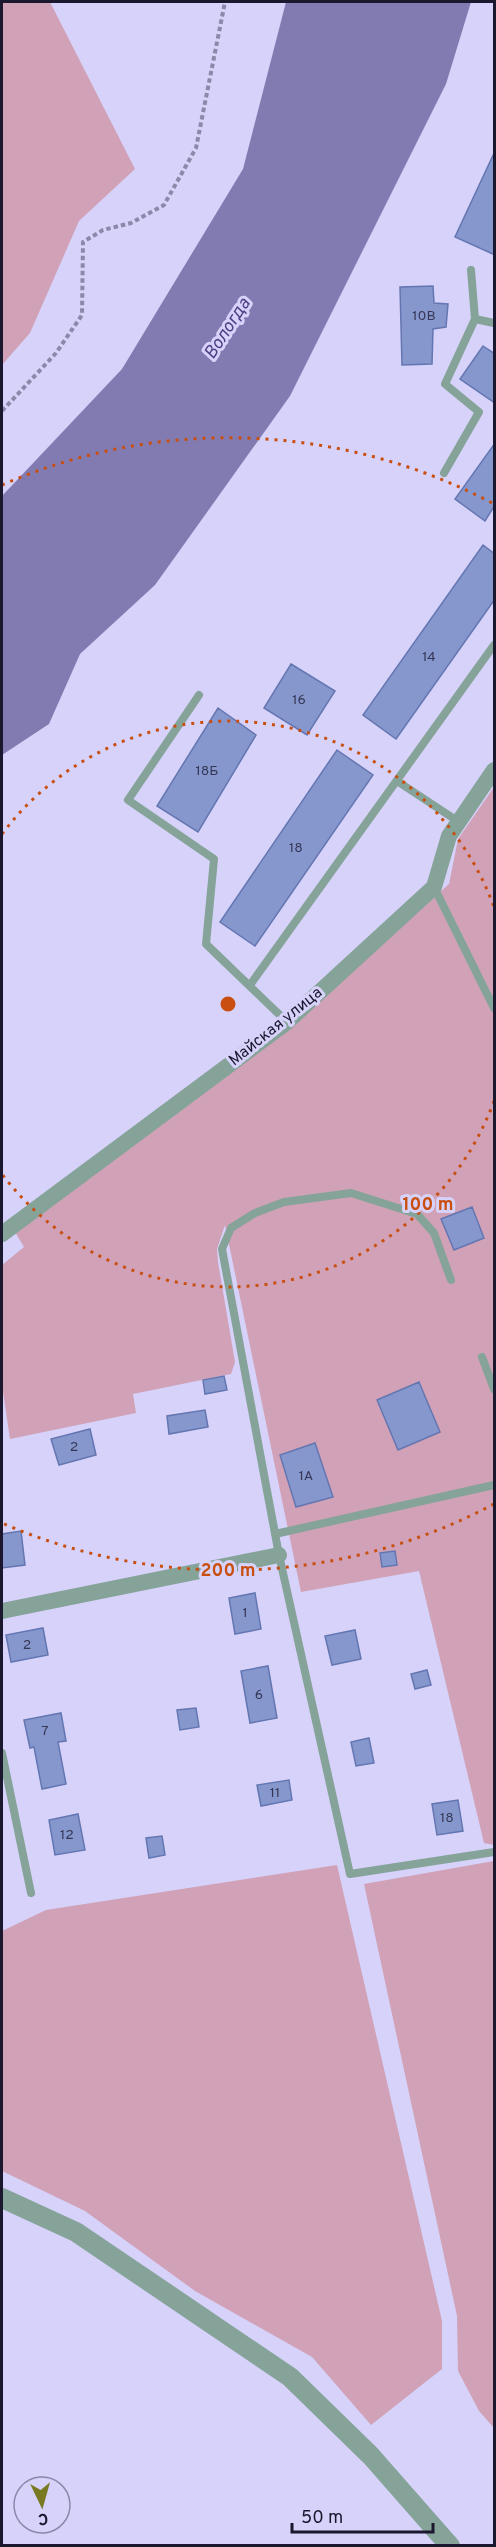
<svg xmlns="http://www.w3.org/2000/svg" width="496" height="2547" viewBox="0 0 496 2547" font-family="Overpass,sans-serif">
<rect width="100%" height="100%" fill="#d6d2fa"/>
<path fill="#d1a2b7" d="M2,2H50L135,169L79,221L30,333L2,365Z
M494,787V1845L484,1843L419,1571L301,1592L225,1225L217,1249L218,1262L235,1362L231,1374L133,1394L136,1413L10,1439L2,1385V1265L24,1247L15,1232L291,1026L449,884L458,839Z
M494,1861V2428L479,2411L458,2371L457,2316L364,1884Z
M337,1865L442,2321V2369L371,2425L312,2357L195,2291L85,2211L2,2171V1931L46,1910Z"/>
<path fill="#827bb1" d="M286,2H471L446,84L290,396L155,585L80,654L49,724L2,755V496L122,369L243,169Z"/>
<path fill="#8697cd" stroke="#6476b1" stroke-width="1.5" d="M495,151V255L455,237Z
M433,286L434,303L448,304L446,327L433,329L432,364L402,365L400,287Z
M483,346L495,354V403L460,379Z
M495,443V505L485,521L455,499Z
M483,545L495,554V599L396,739L363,715Z
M291,664L335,691L307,735L264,708Z
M218,708L256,735L198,832L157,806Z
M337,750L373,775L255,946L220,922Z
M472,1207L484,1238L454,1250L441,1219Z
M224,1376L227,1390L205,1394L203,1380Z
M419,1382L440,1432L398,1450L377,1400Z
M205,1410L208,1427L169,1434L167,1416Z
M90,1429L96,1455L59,1465L51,1439Z
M315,1443L333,1497L296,1507L280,1455Z
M21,1531L25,1565L2,1568V1534Z
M395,1551L397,1565L382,1567L380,1553Z
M255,1593L261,1629L235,1634L229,1598Z
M43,1628L48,1655L11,1662L6,1635Z
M355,1630L361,1659L332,1665L325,1636Z
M268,1666L277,1718L250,1723L241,1671Z
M427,1670L431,1685L415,1689L411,1674Z
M196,1708L199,1727L180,1730L177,1710Z
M61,1713L66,1741L58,1742L66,1784L42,1789L34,1747L30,1748L24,1720Z
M369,1738L374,1763L356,1766L351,1742Z
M289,1780L292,1800L261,1806L257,1785Z
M458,1800L463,1831L437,1835L432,1804Z
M78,1814L85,1850L55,1855L49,1820Z
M162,1836L165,1855L149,1858L146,1838Z"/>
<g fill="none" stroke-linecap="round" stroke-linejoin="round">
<path stroke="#8c88a9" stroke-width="4" stroke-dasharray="4.5 3" stroke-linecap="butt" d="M2,411L56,353L82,315L83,242L103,230L131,223L164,205L196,148L225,2"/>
<path stroke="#85a398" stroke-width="8" d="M471,270L475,319
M444,473L479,412L445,384L475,319L494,323
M199,695L128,800L214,859L206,944L287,1022
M397,781L459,822
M434,887L494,1008
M250,985L494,645
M451,1280L434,1233L417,1214L351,1193L284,1202L255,1213L231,1228L222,1249L279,1555L350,1874L494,1852
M482,1357L494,1389
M275,1534L494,1485
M2,1753L31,1893"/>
<path stroke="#85a398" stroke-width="16" d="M2,1234L287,1022L434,887L449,836L494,770
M2,1611L279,1555"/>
<path stroke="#85a398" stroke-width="20" d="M2,2198L76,2232L290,2377L371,2456L450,2546"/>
</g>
<g fill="none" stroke="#c94f11" stroke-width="3" stroke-dasharray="3 6">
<path d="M494 1101A283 283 0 0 1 2 1174M2 834A283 283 0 0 1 494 907"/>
<path d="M494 1504A566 566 0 0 1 2 1523M2 485A566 566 0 0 1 494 504"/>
</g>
<g text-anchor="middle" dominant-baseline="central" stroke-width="6" stroke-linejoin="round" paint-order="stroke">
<g font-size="14" fill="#363756">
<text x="424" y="316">10В</text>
<text x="429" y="657">14</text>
<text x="299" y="700">16</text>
<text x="207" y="771">18Б</text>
<text x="296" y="848">18</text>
<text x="74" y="1447">2</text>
<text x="306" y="1476">1А</text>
<text x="245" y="1613">1</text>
<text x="27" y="1645">2</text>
<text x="259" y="1695">6</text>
<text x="45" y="1731">7</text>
<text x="275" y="1793">11</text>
<text x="447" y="1818">18</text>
<text x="67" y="1835">12</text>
</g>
<g font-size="16" fill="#1b172f" stroke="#d6d2fa">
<text transform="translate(276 1027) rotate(-39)">Майская улица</text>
</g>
<g font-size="18" font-style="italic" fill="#4d3e83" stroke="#d6d2fa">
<text transform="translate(228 329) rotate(-57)">Вологда</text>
</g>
</g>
<circle cx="228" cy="1004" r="9" fill="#c94f11" stroke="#d6d2fa" stroke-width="3"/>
<g font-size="18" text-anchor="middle" font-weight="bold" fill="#c94f11" stroke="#d6d2fa" stroke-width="6" stroke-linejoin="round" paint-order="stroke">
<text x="428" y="1210">100 m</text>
<text x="228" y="1576">200 m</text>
</g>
<rect width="496" height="2547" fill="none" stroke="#1b172f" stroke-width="6"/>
<g transform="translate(42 2505) rotate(175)"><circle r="28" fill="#d6d2fa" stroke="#8b87a9" stroke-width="1.5"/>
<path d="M0-4.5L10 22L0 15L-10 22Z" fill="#787921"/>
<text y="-9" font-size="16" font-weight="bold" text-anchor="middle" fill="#1b172f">С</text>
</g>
<path d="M292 2523v9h141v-9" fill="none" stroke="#1b172f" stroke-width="3"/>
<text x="301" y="2523" font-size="18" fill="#1b172f" stroke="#d6d2fa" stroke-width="4.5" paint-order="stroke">50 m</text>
</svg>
